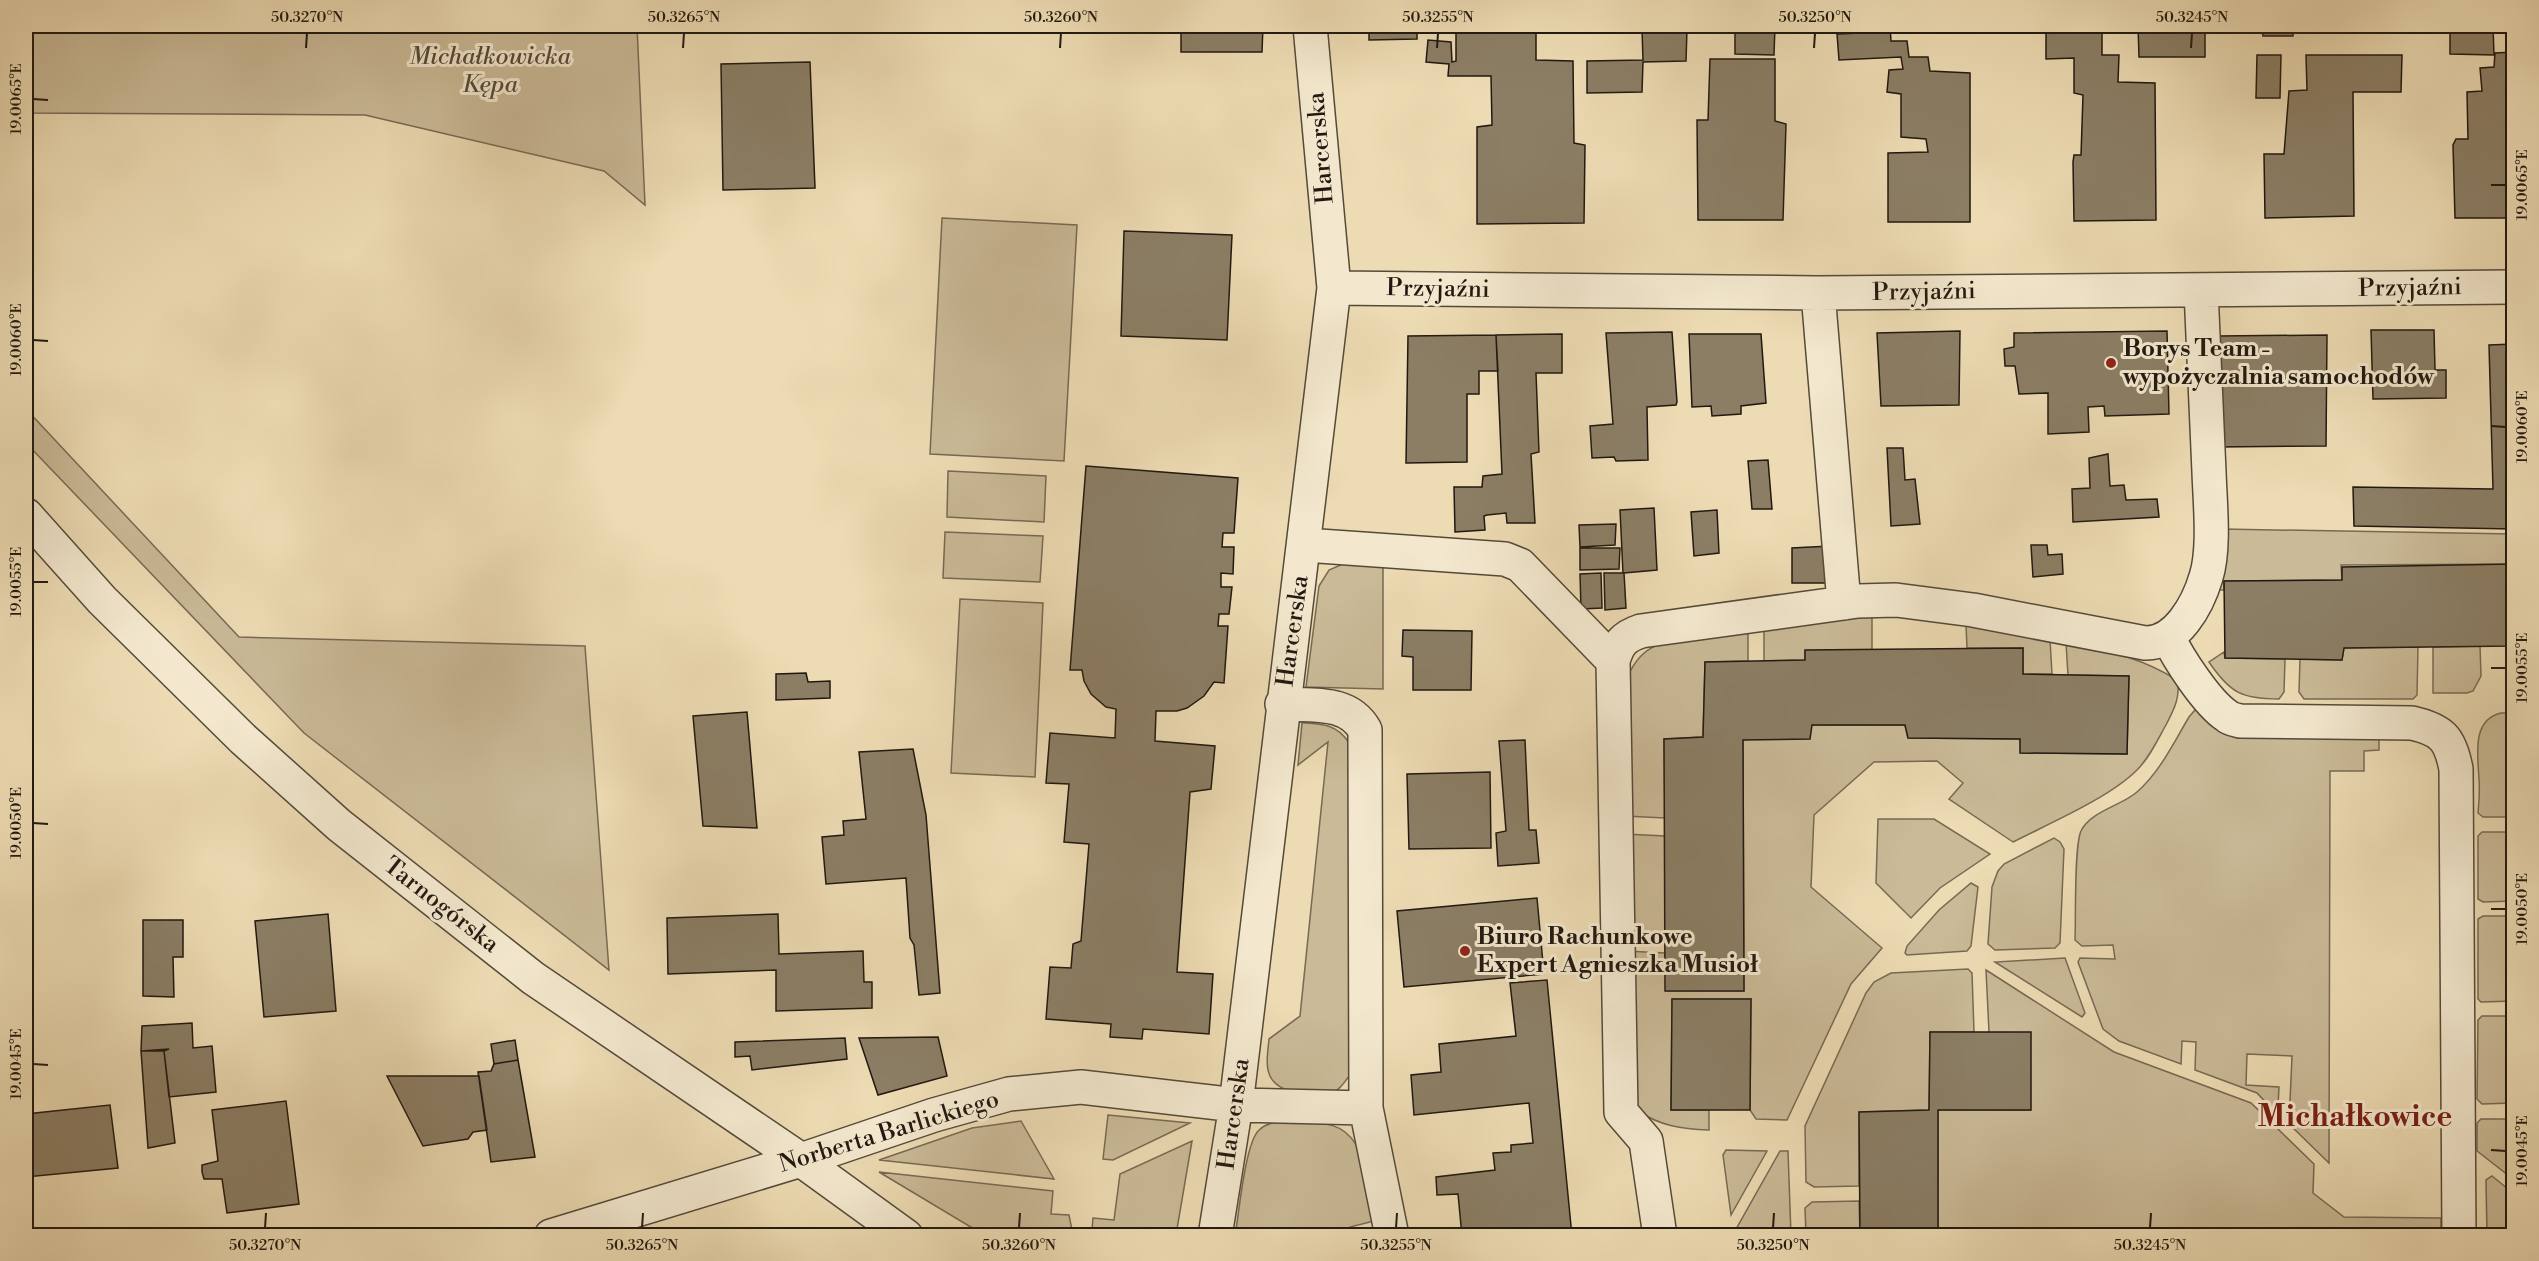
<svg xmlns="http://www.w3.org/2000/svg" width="2539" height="1261" viewBox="0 0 2539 1261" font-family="'Libre Bodoni',serif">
<rect width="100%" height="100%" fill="#eddbb3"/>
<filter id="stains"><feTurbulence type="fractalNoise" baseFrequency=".00333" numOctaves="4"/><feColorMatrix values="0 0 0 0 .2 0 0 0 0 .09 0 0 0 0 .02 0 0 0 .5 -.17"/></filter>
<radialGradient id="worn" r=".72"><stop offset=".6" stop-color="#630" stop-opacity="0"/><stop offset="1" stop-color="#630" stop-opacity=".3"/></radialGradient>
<path fill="#caba97" stroke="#766a54" stroke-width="1.5" d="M26,26H637L645,205L604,171L365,115L26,113Z
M942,218L1077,225L1064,461L930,454Z
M26,409L239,637L585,646L609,970L304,733L26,443Z
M948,471L1046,476L1044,522L947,517Z
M2222,529L2513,534V564L2341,565L2342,580L2224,581V590H2215Z
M945,532L1043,536L1040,582L943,578Z
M1345,563L1383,564V689L1306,687L1319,586L1329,570Z
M960,599L1043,603L1035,777L951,773Z
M1872,614V650L1805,651V660L1764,661V626Z
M1966,625L2050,640L2052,674H2023V648H1967Z
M1748,628V661L1705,662L1703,737L1664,739L1665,818L1625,816V684C1638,645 1660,642 1697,636C1714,633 1731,631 1748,628Z
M2066,643C2109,652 2138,656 2177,680C2181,696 2174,709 2167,723C2158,739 2150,757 2137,770C2109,798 2050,823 2013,842L1949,799L1963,783L1937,761L1874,762L1814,815L1811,887L1882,948L1851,984L1787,1120L1756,1119L1750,1110L1751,999H1672L1671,1110H1709V1130C1681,1129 1661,1126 1638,1111L1626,951L1665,953L1666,991H1744L1743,740L1812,725H1905L1908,738L2020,739L2021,753L2127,754L2129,676L2068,675Z
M2480,646L2481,676L2473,691L2467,693H2433V647Z
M2418,647L2417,695L2413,699H2304L2299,692L2300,659L2342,660L2344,648Z
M2224,652L2225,658L2285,659L2284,692L2279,699C2242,699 2230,693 2209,662Z
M2200,708L2379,736V750L2364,751V771H2330L2329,1163L2289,1124L2292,1056L2247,1054L2246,1085L2279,1087L2278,1106L2274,1111L2257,1093L2195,1070L2196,1042L2182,1041L2181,1064L2119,1041L2103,1029L2078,962L2080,958L2115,959L2113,945L2082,946L2075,940C2076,919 2074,846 2081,831C2091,811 2121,806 2137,792C2160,772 2174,742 2189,717L2195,710Z
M2501,713H2513V817H2483L2478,813C2479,802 2480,790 2479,779C2478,756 2471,720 2501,713Z
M1302,723C1322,724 1337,724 1349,743V1076C1344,1083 1338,1092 1329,1094C1311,1098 1278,1093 1270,1076C1265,1065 1268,1051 1269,1039L1300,1016L1328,742L1298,765Z
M1878,819H1934L1990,854L1940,888L1911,918L1876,883Z
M2482,832H2513V901L2483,902L2478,899V836Z
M1624,834L1665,836V936L1626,934Z
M2054,838L2060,842L2064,849L2060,943L2055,948L1995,950L1988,944L1992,887L1998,871L2004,864Z
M1971,883L1978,887L1971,946L1967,951L1907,955L1905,953L1907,946L1939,910Z
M2483,916H2513V1001L2481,1002L2478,999V919Z
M2065,958L2085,1013L2082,1017L1995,962Z
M1968,969L1972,973L1974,1032H1930L1929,1110L1859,1112V1186L1814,1187L1806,1182L1805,1126L1866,993L1874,982L1891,973Z
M1986,970L2114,1052L2251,1103L2314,1164L2313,1193L2344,1217L2441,1218V1235H1938V1110H2030L1989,1032Z
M2482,1016H2513V1103L2482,1104L2477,1099L2478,1020Z
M1108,1115L1190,1123L1113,1160L1103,1159Z
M2481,1119H2513V1179L2477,1151V1123Z
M1309,1120C1321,1123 1335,1124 1345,1132C1369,1151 1371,1191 1378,1220L1350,1227L1351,1235L1235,1236C1239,1214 1245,1143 1259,1130C1272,1118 1292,1121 1309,1120Z
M1021,1121L1054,1179L879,1160L972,1128Z
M1192,1141L1176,1235H1095L1092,1230L1093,1218L1114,1220L1120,1174Z
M1726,1150L1767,1151L1731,1215L1723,1155Z
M1780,1151H1788L1791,1235H1735V1231Z
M879,1172L1053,1191L1051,1214L1069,1215L1073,1235H984Z
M2492,1176L2513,1193V1235H2487L2486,1180Z
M1859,1201L1860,1235H1806L1805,1208L1812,1202Z"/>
<path fill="#8b7e65" stroke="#211911" stroke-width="1.5" d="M1181,26H1263L1262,52H1181Z
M1369,26H1417V39L1369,40Z
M1456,26H1536V60L1573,61L1574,143L1585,145L1584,223L1477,224V127L1492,125L1491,76H1448L1449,64L1426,62L1428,40L1451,42L1452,62L1456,61Z
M1735,26H1775L1774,55L1735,54Z
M1861,26H1890L1891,41H1907L1909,57H1928L1930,71L1970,73V222H1888V153L1928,152L1926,139L1901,137V94L1887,92L1889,70L1903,69L1901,57L1839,60L1837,34L1861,33Z
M2046,26H2102V55H2119L2118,82L2155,83L2156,220L2074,221L2073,162L2074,155H2081L2083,95L2074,93V58L2046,59Z
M2138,26H2205V57H2139Z
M2242,26H2293V36H2263L2261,27Z
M2450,26H2493L2494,55L2450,54Z
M1642,29H1687L1686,61L1643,62L1642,92L1587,93V61L1643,60Z
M2514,52V218H2455L2453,145L2456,139H2468L2467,92L2482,91L2480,68L2494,67L2495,53Z
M2257,55H2281L2280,98H2256Z
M2306,55H2402L2401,92H2353L2354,216L2265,218L2264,154H2284L2289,91L2307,90Z
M1710,59H1775V121L1786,124L1783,220H1698L1697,120H1708Z
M810,62L815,188L723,190L721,64Z
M1124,231L1232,235L1227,340L1121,336Z
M2371,330H2434L2435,370H2446V398L2373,399Z
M1960,331L1959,405L1881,406L1877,333Z
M2167,331L2169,414L2105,416L2104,406L2088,407L2089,432L2048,434V393L2019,394L2015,366H2005L2004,349L2014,347V333Z
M1672,332L1677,402L1676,405L1647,407L1648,460L1616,461L1614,457L1592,458L1590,426L1613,424L1606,333Z
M1562,334V373H1536L1539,452L1531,454L1535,523H1507L1506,513L1487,515L1484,516L1485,530L1455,532L1454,487H1482L1483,476L1502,474L1496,335Z
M1689,334H1761L1766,403L1741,406V414L1712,416L1711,406L1692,407Z
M1496,335L1498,371H1479V394H1467V462L1406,463L1408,336Z
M2327,335L2326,446L2217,447L2218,336Z
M2514,344V529L2354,526L2353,487L2493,489L2489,345Z
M1887,448H1903L1905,480L1915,479L1920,524L1891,526Z
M2108,454L2110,486L2124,485L2126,500L2157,499L2159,517L2073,522L2072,489L2090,488L2089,458Z
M1768,460L1772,509H1752L1748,461Z
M1086,466L1238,478L1234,533H1223L1222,547H1234L1233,574L1221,573V587H1232L1229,614H1219L1218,626H1228L1224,683L1214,682L1204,696L1187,708L1177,711H1156L1155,741L1215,746L1211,789L1190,792L1177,972L1213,974L1209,1034L1143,1029L1142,1039L1110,1037L1111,1024L1046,1019L1050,967L1071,968L1073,944L1081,941L1089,844L1064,842L1069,784L1046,783L1050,733L1115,738L1116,709L1106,707L1091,694L1084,681L1082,670H1070Z
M1654,508L1657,570L1624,573L1626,608L1605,610L1604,573H1623L1620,510Z
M1717,510L1719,553L1694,556L1691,512Z
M1616,524L1615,545L1580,547L1579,525Z
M2031,545H2047L2048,555L2062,554L2063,574L2033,577Z
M1830,546V583H1792V548Z
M1580,548H1620L1619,569L1580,570Z
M2514,564V646L2344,648L2342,660L2225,658L2224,581L2342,580V567Z
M1601,573L1602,608L1581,609L1580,574Z
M1403,630L1472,631L1471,690H1413V657L1402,656Z
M2023,648V674L2129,676L2127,754L2020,753V739L1908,738L1905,725H1812L1810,739L1743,740L1744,991H1665L1664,739L1703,737L1705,662L1805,660V650Z
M806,673L808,682L830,681V698L776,700V674Z
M747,712L757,828L703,826L693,716Z
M1525,740L1529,830H1536L1539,863L1498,866L1496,833L1506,831L1499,741Z
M913,749L926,815L940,993L919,995L914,945L910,938L906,878L826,884L822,837L844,835L843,821L866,819L859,752Z
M1490,772L1491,848L1409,849L1407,774Z
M1537,898L1544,974L1404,987L1397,911Z
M328,914L336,1011L264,1017L255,921Z
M778,914L779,954L863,951L864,982H872V1008L776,1011V970L668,974L667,918Z
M143,920H183V957H173L174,997L143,996Z
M1547,980L1572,1236H1462L1458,1194L1437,1195L1436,1177L1495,1170L1493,1153L1511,1152V1145L1533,1143L1529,1103L1414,1115L1411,1075L1441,1072L1439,1044L1516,1036L1510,983Z
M1672,999H1751L1750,1110H1671Z
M192,1023L193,1048L212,1046L216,1092L169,1097L164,1051L169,1049L141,1051L142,1026Z
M1930,1032H2031V1110H1938V1236H1860L1859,1112L1929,1110Z
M938,1037L947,1076L878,1095L859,1038Z
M845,1038L847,1059L752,1070L750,1056L735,1057V1042Z
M515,1040L518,1060L494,1064L491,1044Z
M141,1051H164L175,1143L148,1148Z
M518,1060L535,1157L491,1162L478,1072L491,1071L494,1064Z
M387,1076H479L487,1130L473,1132L468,1139L423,1146Z
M286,1101L299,1204L227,1213L222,1179H204L202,1172V1165L218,1161L212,1110Z
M110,1105L118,1168L26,1177V1114Z"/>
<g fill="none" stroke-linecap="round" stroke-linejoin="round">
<g stroke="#544a3a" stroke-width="36">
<path id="minor" d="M1334,288L1818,293L2514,287
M1818,293L1844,603
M26,515L102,600L243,739L339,825L533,978L801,1160L906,1236
M1305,545L1505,559L1520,565L1613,661L1621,1112L1646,1141L1660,1236
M2168,637C2178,658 2207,703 2227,716C2230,719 2236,720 2240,721L2412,723C2442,730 2450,738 2456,769L2459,1236
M1613,661C1618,644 1623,637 1641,631L1858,601L1896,600L1973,610L2145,643C2177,644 2198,604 2206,577C2215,549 2210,503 2209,472C2206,412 2204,351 2201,290
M1282,704C1313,706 1348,700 1365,730L1366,1108L1392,1236
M551,1236L801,1160L934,1115L1009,1094L1081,1087L1236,1105L1366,1108
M1215,1236L1236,1105L1334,288L1310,26"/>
</g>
<use href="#minor" stroke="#f3e8ce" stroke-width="33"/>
</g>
<path fill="none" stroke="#211911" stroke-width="2" d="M306,48L307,33M683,48L684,33M1060,48L1061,33M1437,48L1438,33M1814,48L1815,33M2191,48L2192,33M33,99L48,100M2491,185H2506M33,340L48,341M2491,426L2506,427M33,582H48M2491,668H2506M33,823L48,824M2491,909H2506M33,1064L48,1065M2491,1150L2506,1151M265,1228L266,1213M642,1228L643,1213M1019,1228L1020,1213M1396,1228L1397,1213M1773,1228L1774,1213M2150,1228L2151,1213"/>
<g fill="#8f2418" stroke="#f3e8ce" stroke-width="2">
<circle cx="2111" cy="363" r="6"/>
<circle cx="1465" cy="951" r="6"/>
</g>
<g text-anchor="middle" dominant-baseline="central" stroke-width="6" stroke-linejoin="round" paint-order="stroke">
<g font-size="24" font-style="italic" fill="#544939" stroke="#f3e8ce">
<text x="490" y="57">Michałkowicka<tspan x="490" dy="28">Kępa</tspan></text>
</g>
<g font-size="24" fill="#211911" stroke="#f3e8ce">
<text transform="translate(1321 148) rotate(-95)">Harcerska</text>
<text transform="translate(2410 288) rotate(-1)">Przyjaźni</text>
<text transform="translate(1438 289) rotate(1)">Przyjaźni</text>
<text transform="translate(1924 292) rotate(-1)">Przyjaźni</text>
<text transform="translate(1293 631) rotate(-82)">Harcerska</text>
<text transform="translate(441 905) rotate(38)">Tarnogórska</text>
<text transform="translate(1234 1114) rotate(-82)">Harcerska</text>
<text transform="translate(889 1132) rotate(-17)">Norberta Barlickiego</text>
</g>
<g font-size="24" font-weight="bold" fill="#211911" stroke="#f3e8ce" text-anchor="start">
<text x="2123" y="349">Borys Team -<tspan x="2123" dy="28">wypożyczalnia samochodów</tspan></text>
<text x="1477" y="937">Biuro Rachunkowe<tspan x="1477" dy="28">Expert Agnieszka Musioł</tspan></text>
</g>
<g font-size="30" font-weight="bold" fill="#7a1f14" stroke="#f3e8ce">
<text x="2355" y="1117">Michałkowice</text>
</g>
</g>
<rect width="2539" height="1261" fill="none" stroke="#eddbb3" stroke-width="66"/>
<rect x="33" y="33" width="2473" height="1195" fill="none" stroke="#211911" stroke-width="2"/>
<g font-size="15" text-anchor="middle" fill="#211911">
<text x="307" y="22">50.3270°N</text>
<text x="684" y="22">50.3265°N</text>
<text x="1061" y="22">50.3260°N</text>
<text x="1438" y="22">50.3255°N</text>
<text x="1815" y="22">50.3250°N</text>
<text x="2192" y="22">50.3245°N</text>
<text transform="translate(16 99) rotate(-90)" y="5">19.0065°E</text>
<text transform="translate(2522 185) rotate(-90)" y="5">19.0065°E</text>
<text transform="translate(16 340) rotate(-90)" y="5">19.0060°E</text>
<text transform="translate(2522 427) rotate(-90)" y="5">19.0060°E</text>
<text transform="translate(16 582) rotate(-90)" y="5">19.0055°E</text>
<text transform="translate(2522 668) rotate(-90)" y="5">19.0055°E</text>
<text transform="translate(16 823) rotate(-90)" y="5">19.0050°E</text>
<text transform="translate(2522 909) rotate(-90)" y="5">19.0050°E</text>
<text transform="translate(16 1064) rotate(-90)" y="5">19.0045°E</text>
<text transform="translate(2522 1151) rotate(-90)" y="5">19.0045°E</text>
<text x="265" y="1250">50.3270°N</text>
<text x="642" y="1250">50.3265°N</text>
<text x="1019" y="1250">50.3260°N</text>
<text x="1396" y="1250">50.3255°N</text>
<text x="1773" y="1250">50.3250°N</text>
<text x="2150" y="1250">50.3245°N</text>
</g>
<rect width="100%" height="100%" filter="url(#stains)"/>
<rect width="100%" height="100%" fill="url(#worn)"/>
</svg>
